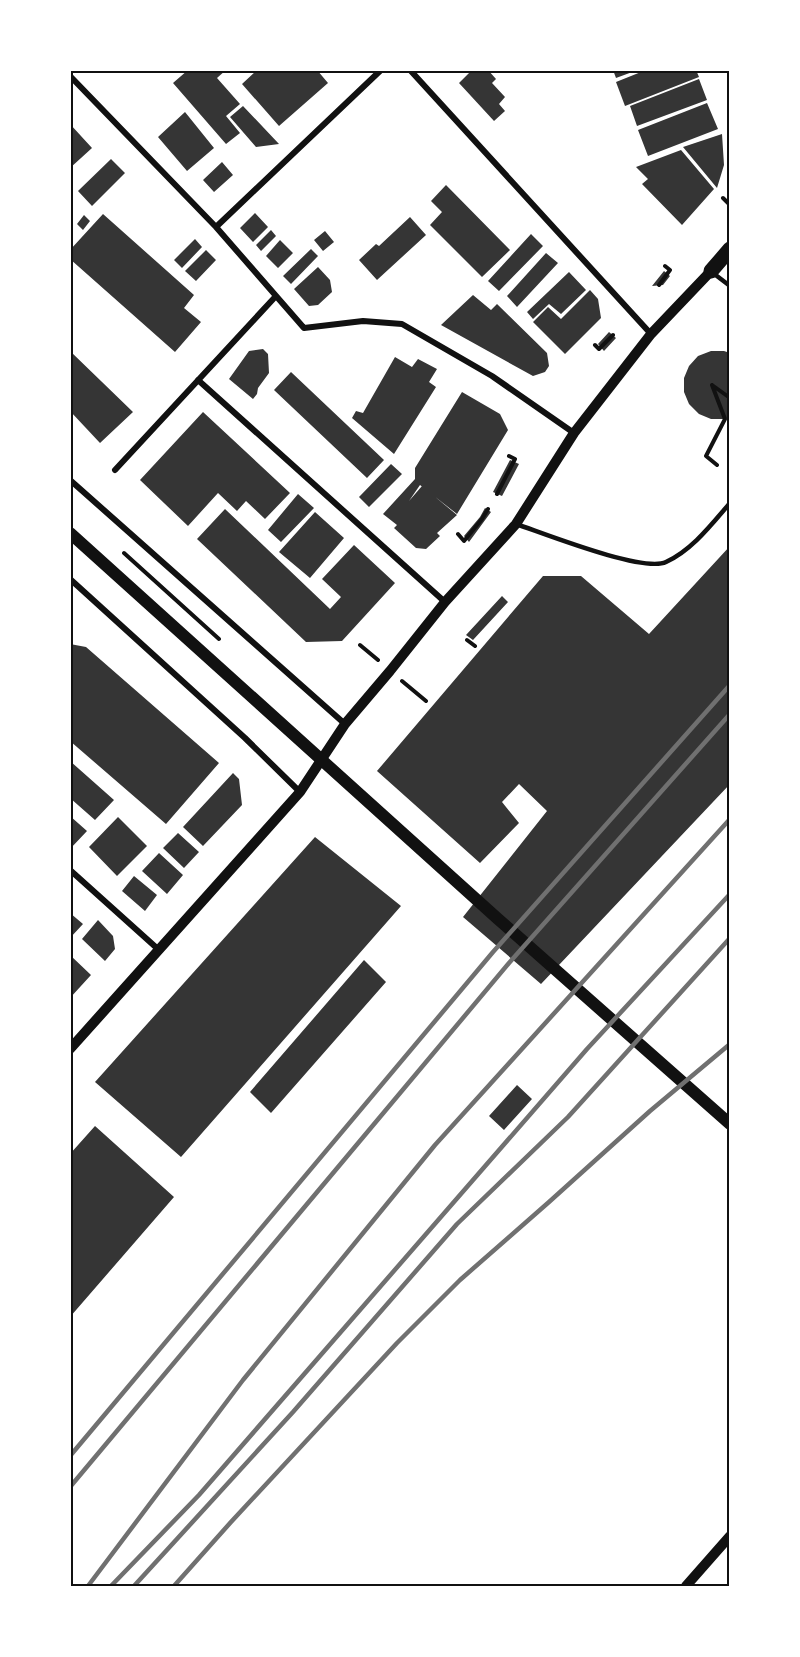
<svg xmlns="http://www.w3.org/2000/svg" width="800" height="1657" viewBox="0 0 800 1657" font-family="Lato,sans-serif">
<rect width="100%" height="100%" fill="#fff"/>
<path fill="#353535" d="M188,70H226L217,78L240,104L226,116L240,133L226,144L173,83Z
M257,70H317L328,83L279,126L242,84Z
M472,70H488L496,79L492,83L505,97L499,104L505,111L494,121L459,83Z
M613,70H635V71L616,78Z
M646,70H696L699,77L625,106L616,82Z
M699,79L707,100L637,126L630,106Z
M707,103L718,129L648,156L638,130Z
M243,106L279,144L256,147L230,117Z
M185,112L214,148L187,171L158,137Z
M70,124L92,148L70,168Z
M722,134L724,165L717,188L683,147Z
M681,150L714,189L682,225L642,184L648,179L636,167Z
M111,159L125,173L92,206L78,191Z
M222,162L233,175L214,192L203,180Z
M446,185L510,250L482,277L430,225L442,212L431,201Z
M255,213L268,227L253,242L240,228Z
M103,214L194,295L184,308L201,322L175,352L70,259V250Z
M84,215L90,221L83,230L77,224Z
M410,217L426,235L377,280L359,260L376,244L379,246Z
M271,230L276,236L261,251L256,245Z
M325,231L334,242L323,251L314,240Z
M531,234L543,246L499,291L488,281Z
M195,239L202,247L182,268L174,260Z
M280,240L293,253L278,268L266,256Z
M311,249L318,256L291,284L283,276Z
M206,250L216,260L196,281L185,271Z
M546,253L558,263L517,307L507,296Z
M318,267L330,280L332,292L318,305L309,306L294,289Z
M664,271L670,276L663,285L652,286Z
M569,272L586,290L561,314L549,304L533,319L527,312Z
M590,290L598,299L601,318L565,354L533,322L548,307L561,319Z
M473,295L491,310L497,304L547,353L549,366L545,372L533,376L441,325Z
M609,332L616,338L604,351L598,344Z
M263,349L268,354L269,373L258,388L257,394L253,399L229,379L249,351Z
M70,351L133,412L100,443L70,411Z
M711,351H724L730,353V417L725,419H711L699,414L689,404L684,392V378L689,366L698,356Z
M395,357L412,367L418,359L437,369L429,382L436,387L394,454L352,418L356,411L363,413Z
M291,372L384,460L367,478L274,390Z
M462,392L500,414L508,430L457,514L420,485L409,501L422,486L457,515L437,533L440,536L426,549L416,548L394,528L397,525L383,514L415,479V468Z
M203,412L290,493L265,519L246,501L237,511L218,493L188,526L140,480Z
M510,460L519,464L502,496L493,492Z
M391,464L402,474L369,507L359,497Z
M298,494L314,508L281,542L268,530Z
M485,508L491,512L469,542L464,536L480,517Z
M225,509L330,609L341,597L322,579L354,545L395,583L342,641L306,642L197,539Z
M315,512L344,538L310,578L279,552Z
M730,546V784L541,984L463,917L547,811L519,784L502,802L519,823L480,863L377,771L543,576H581L649,634Z
M502,596L508,602L473,640L466,635Z
M70,644L86,647L219,763L166,824L70,741Z
M70,761L114,800L95,820L70,798Z
M233,773L239,779L242,805L203,846L183,827Z
M70,816L87,831L70,849Z
M118,817L147,846L117,876L89,847Z
M178,833L199,852L184,868L163,848Z
M315,837L401,906L181,1157L95,1082Z
M159,853L183,875L167,894L142,871Z
M134,876L157,895L145,911L122,891Z
M70,913L83,924L70,938Z
M98,920L113,936L115,949L105,961L82,939Z
M70,955L91,975L70,998Z
M364,960L386,982L271,1113L250,1092Z
M517,1085L532,1099L504,1130L489,1116Z
M95,1126L174,1197L70,1317V1154Z"/>
<g fill="none" stroke-linecap="round" stroke-linejoin="round">
<path stroke="#111" stroke-width="4" d="M723,198L728,203L730,201
M659,285L670,270L665,266
M595,345L599,349L613,335
M712,385L725,419L706,456L717,465
M712,385L730,398
M497,494L515,459L509,456
M458,534L464,541L482,519L488,509
M124,553L219,639
M467,640L475,646
M360,645L378,660
M402,681L426,701"/>
<path stroke="#111" stroke-width="4.5" d="M713,273L730,286
M516,524C543,533 643,573 666,562C692,550 711,525 730,503"/>
<path stroke="#111" stroke-width="6" d="M410,70L651,334
M70,76L216,227L304,328L363,321L402,324L492,376L574,433
M216,227L381,70
M198,380L445,602
M115,470L276,296
M70,480L345,724
M70,579L245,738L300,792
M70,870L159,950"/>
<path stroke="#111" stroke-width="10" d="M70,1049L300,792L345,724L390,671L445,602L516,524L574,433L651,334L711,271
M686,1586L730,1536"/>
<path stroke="#111" stroke-width="12" d="M70,533L498,919L730,1124"/>
<path stroke="#111" stroke-width="15" d="M711,271L730,249"/>
<path stroke="#707070" stroke-width="4.5" d="M70,1456L493,952L730,685
M70,1487L509,963L730,714
M88,1586L243,1380L435,1145L730,819
M111,1586L199,1495L587,1049L730,894
M134,1586L293,1412L457,1224L568,1117L730,938
M174,1586L231,1522L397,1343L460,1280L549,1202L650,1111L730,1044"/>
</g>
<rect width="800" height="1657" fill="none" stroke="#ffffff" stroke-width="144"/>
<rect x="72" y="72" width="656" height="1513" fill="none" stroke="#111" stroke-width="2"/>
</svg>
